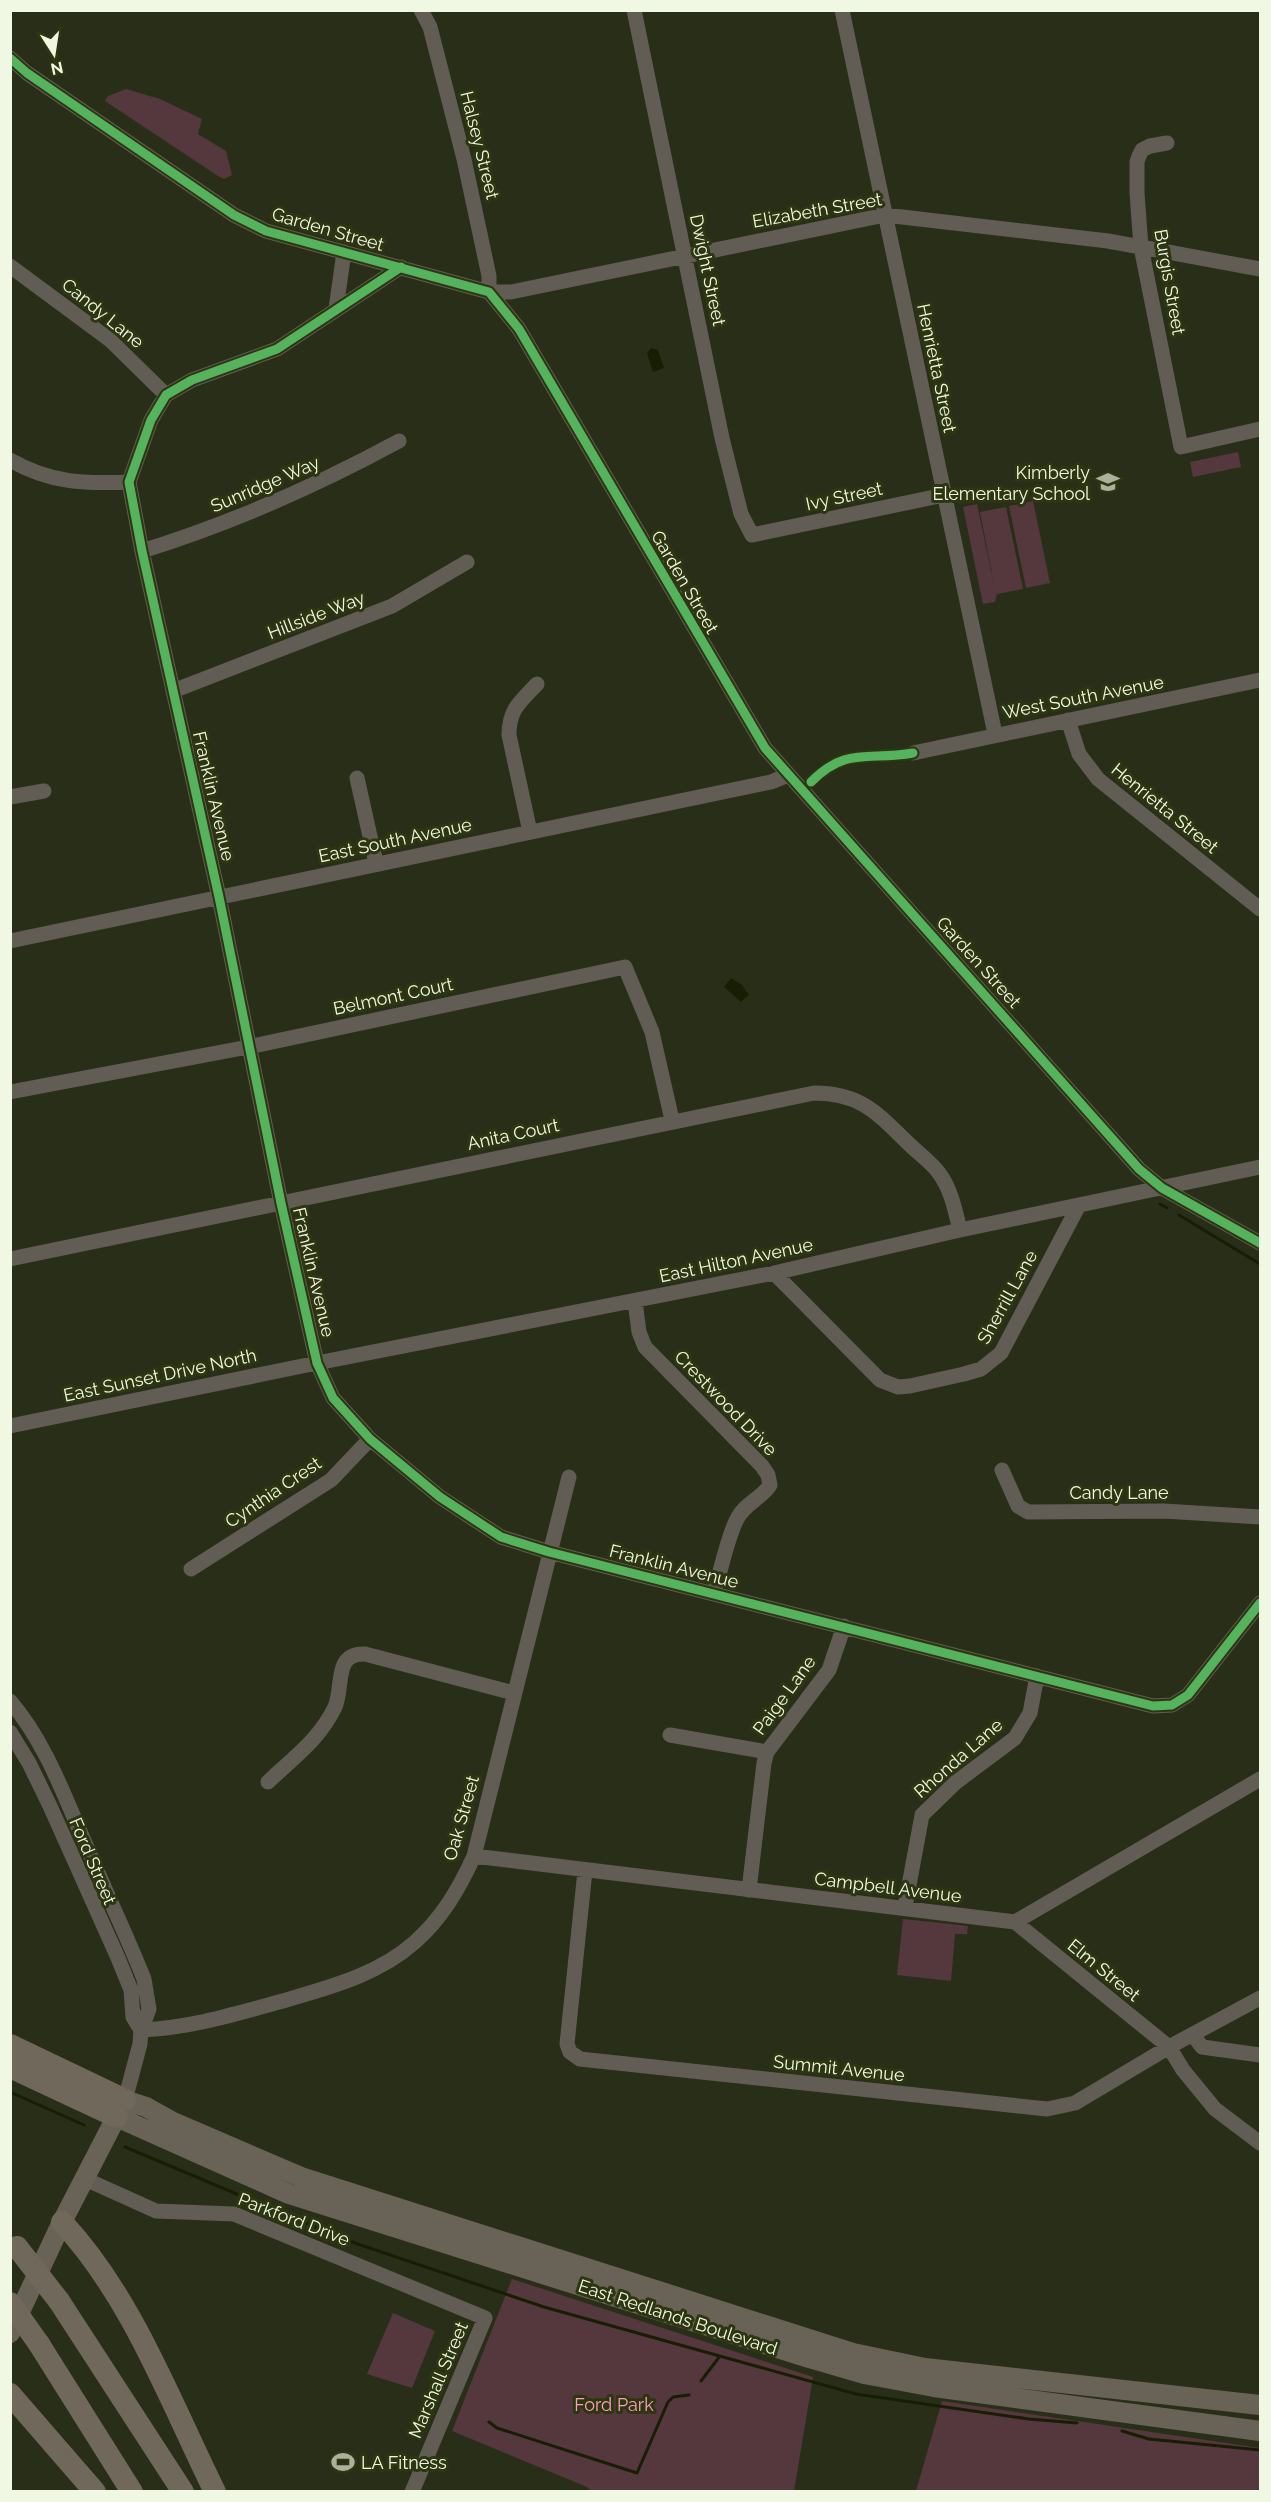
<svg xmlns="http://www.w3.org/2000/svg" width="1271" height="2502" viewBox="0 0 1271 2502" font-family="Raleway,sans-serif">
<rect width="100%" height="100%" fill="#292e19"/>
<path fill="#55383d" d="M126,89L160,99L202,119L198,134L226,151L232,175L224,179L218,176L105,101L108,96Z
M1238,452L1241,467L1193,477L1190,462Z
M1033,501L1050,583L1026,588L1009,506Z
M977,504L996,594L980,512L1006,507L1023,589L997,594L995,602L983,604L963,507Z
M903,1919L968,1926L967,1934H955L951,1981L897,1975Z
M512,2279L813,2377L794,2491H591L587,2487L452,2431Z
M393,2313L435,2331L412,2388L367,2374Z
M942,2401L1260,2448V2491H916Z"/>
<path fill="#181e03" d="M651,348L658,350L664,368L653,372L647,353Z
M731,978L742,985L749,995L741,1002L724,987Z"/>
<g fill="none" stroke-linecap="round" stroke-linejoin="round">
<path stroke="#181e03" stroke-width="3" d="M1160,1204L1167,1208
M1179,1215L1260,1264
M10,2092L84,2125
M125,2147L346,2240L544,2307L856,2394L1029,2419L1077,2423
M701,2381L720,2356
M489,2422L497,2428L637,2473L668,2402L673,2397L689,2395
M1122,2431L1149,2439L1260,2450"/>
<path stroke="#615c54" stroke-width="15" d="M421,10L430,27L464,159L489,276V292
M634,10L722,438L741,514L752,535L944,495
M842,10L995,734
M10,58L27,73L234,215L266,231L489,292L519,329L765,748L1139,1169L1162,1188L1260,1243
M1167,143L1150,146L1142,150L1139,156L1137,162V193L1141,247L1181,447L1260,429
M10,266L110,340L166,395
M401,267L277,349L192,380L166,395L151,420L129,482L142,551L219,897L281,1203L317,1363L333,1398L370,1439L440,1497L501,1537L549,1552L1153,1706L1172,1705L1188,1695L1260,1603
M489,292H511L885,215L1108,241L1260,269
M336,309L344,252
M10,460C50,483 85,484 129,482
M142,551C232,523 316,486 399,441
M173,691L392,606L467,562
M1068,720L1079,754L1098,779L1260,909
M913,753L1260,680
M357,778L376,863
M10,797L44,791
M530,832L509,735C509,709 520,702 537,684
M10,941L771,782L788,775
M10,1092L248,1047L625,967L652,1032L672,1120
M10,1259L814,1093C861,1093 877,1113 909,1144C918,1153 931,1162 939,1173C951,1189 955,1210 960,1230
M774,1273L880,1380L898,1387L910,1386L964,1374L981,1369L1001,1353L1079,1205
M635,1301L639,1332L645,1347L762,1466L768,1475L770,1485C762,1498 744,1504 737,1519C727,1538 721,1571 714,1592
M10,1426L317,1363L774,1273L960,1230L1260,1167
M1002,1470L1018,1506L1028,1512L1164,1511L1260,1517
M191,1569L331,1480L370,1439
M10,1701C47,1744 66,1801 89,1852C107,1895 127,1936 144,1979L149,2009L141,2030L140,2044L125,2100
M10,1732L29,1763L50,1806L118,1958L131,1990L133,2017L141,2030
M670,1735L767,1752
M268,1782C294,1757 319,1740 335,1707C344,1686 333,1653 365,1654L514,1693
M474,1856L1015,1922L1260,1779
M585,1871L567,2044L570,2052L580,2059L1047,2109L1075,2103L1169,2047L1260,1998
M749,1890L764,1763L767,1752L829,1670L844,1626
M905,1907L922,1815L955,1783L1015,1738L1030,1713L1037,1676
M1015,1922L1169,2047L1183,2070L1215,2109L1260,2143
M141,2030C189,2028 232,2015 279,2002C326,1988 377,1976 415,1942C442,1918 459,1889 474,1856L569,1477
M1193,2035L1202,2047L1260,2055
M85,2179L156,2211L234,2214L485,2318L412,2492"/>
<path stroke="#696357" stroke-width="20" d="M117,2117L289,2194L809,2358L864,2374L934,2387L1260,2431
M10,2333L62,2222L125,2100L146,2107L173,2122L301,2177L853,2353L925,2368L1260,2405"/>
<path stroke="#6f685b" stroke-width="22" d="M10,2045L125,2100
M10,2067L117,2117
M62,2222C132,2297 170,2401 215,2492
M59,2301L183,2492
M39,2344L132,2492
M10,2394L95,2492"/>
<path stroke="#6f685b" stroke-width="22" d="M17,2247L59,2301
M10,2303L39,2344"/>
<g stroke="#2d3611" stroke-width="13">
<path id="cycleway" d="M10,58L27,73L234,215L266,231L489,292L519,329L765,748L1139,1169L1162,1188L1260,1243
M401,267L277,349L192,380L166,395L151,420L129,482L142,551L219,897L281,1203L317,1363L333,1398L370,1439L440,1497L501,1537L549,1552L1153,1706L1172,1705L1188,1695L1260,1603
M811,782C846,746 869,761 913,753"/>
</g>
<use href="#cycleway" stroke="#56b35d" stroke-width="9"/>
</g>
<defs>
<g id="school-bare" transform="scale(1.8)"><path d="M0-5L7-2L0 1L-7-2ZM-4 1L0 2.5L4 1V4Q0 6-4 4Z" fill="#aab19c" stroke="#2d3611" stroke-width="2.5" paint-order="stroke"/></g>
<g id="stadium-bare" transform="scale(1.8)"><path d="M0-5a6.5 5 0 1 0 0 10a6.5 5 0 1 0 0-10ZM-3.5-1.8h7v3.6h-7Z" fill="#aab19c" stroke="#2d3611" stroke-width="2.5" paint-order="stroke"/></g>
</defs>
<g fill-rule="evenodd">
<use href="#school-bare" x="1108" y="482"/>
<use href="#stadium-bare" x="343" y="2462"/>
</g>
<g text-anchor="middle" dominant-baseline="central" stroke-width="6" stroke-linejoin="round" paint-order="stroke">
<g font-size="18" fill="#f0f7e2" stroke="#2d3611">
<text transform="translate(480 145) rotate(76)">Halsey Street</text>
<text transform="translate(817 210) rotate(-10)">Elizabeth Street</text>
<text transform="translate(328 229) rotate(16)">Garden Street</text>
<text transform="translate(708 270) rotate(78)">Dwight Street</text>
<text transform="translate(1170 282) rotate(80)">Burgis Street</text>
<text transform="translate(103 313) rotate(39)">Candy Lane</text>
<text transform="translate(937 368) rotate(78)">Henrietta Street</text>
<text transform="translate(265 484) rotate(-23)">Sunridge Way</text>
<text transform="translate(844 496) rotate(-12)">Ivy Street</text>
<text transform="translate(685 582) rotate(60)">Garden Street</text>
<text transform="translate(316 615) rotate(-21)">Hillside Way</text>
<text transform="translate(1083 697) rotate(-11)">West South Avenue</text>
<text transform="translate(214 796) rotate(77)">Franklin Avenue</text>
<text transform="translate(1165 808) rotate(39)">Henrietta Street</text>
<text transform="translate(395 840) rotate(-12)">East South Avenue</text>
<text transform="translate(979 962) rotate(48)">Garden Street</text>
<text transform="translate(393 996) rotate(-12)">Belmont Court</text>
<text transform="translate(513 1134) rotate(-12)">Anita Court</text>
<text transform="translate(736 1260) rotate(-12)">East Hilton Avenue</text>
<text transform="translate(314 1272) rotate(77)">Franklin Avenue</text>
<text transform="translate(1007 1297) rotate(-61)">Sherrill Lane</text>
<text transform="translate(160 1375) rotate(-12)">East Sunset Drive North</text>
<text transform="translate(726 1403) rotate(46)">Crestwood Drive</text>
<text transform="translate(273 1492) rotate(-34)">Cynthia Crest</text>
<text x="1119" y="1492">Candy Lane</text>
<text transform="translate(674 1566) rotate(14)">Franklin Avenue</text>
<text transform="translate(784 1695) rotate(-54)">Paige Lane</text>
<text transform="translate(958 1758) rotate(-41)">Rhonda Lane</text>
<text transform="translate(461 1818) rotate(-74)">Oak Street</text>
<text transform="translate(93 1861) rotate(67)">Ford Street</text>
<text transform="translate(888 1887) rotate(7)">Campbell Avenue</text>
<text transform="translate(1104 1970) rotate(39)">Elm Street</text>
<text transform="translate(839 2068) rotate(6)">Summit Avenue</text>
<text transform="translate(294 2219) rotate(21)">Parkford Drive</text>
<text transform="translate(678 2317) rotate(18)">East Redlands Boulevard</text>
<text transform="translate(438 2380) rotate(-67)">Marshall Street</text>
</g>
<g font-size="18" fill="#f0f7e2" stroke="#2d3611" text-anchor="end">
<text x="1090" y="472">Kimberly<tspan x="1090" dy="21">Elementary School</tspan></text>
<text x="361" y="2462" text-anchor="start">LA Fitness</text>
</g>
<g font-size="18" fill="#fba0bb" stroke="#2d3611">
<text x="614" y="2404">Ford Park</text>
</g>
</g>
<rect width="1271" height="2502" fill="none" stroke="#f0f7e2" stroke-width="24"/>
<g transform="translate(54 54) rotate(168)" stroke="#2d3611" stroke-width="4.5" paint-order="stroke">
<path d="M0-4.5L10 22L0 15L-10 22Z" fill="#f0f7e2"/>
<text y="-9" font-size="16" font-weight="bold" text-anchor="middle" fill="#f0f7e2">N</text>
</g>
</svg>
